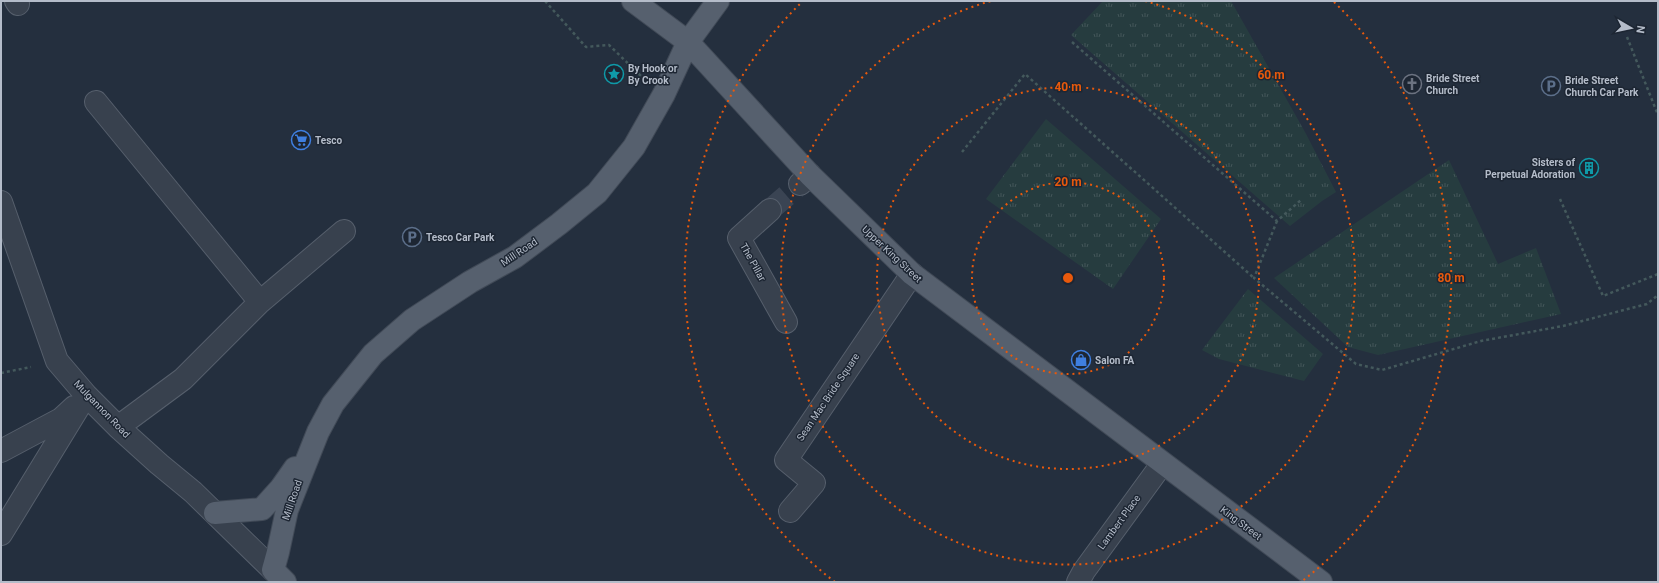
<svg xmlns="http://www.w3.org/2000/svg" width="1659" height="583" viewBox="0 0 1659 583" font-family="Roboto,sans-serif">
<defs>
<pattern id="grass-tufts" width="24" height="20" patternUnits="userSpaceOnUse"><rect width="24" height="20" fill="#263c3f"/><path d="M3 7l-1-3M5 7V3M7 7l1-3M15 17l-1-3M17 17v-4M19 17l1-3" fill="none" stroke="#435659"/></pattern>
</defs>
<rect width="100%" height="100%" fill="#242f3e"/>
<path fill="url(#grass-tufts)" d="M1103,1H1231L1305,132L1336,192L1322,201L1290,226L1071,35Z
M1046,119L1161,219L1113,289L986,199Z
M1449,160L1498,264L1536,248L1561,314L1378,355L1348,347L1274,278Z
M1248,289L1323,354L1304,381L1219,359L1202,350Z"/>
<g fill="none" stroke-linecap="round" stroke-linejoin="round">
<path stroke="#3a4453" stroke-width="22" stroke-dasharray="22 11" stroke-linecap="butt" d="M770,210L800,184"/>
<g stroke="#565f6c" stroke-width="24">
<path id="minor" d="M16,1L18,4
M96,102L260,302L183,379L118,427
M800,184L810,175
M1,202L57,361L86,395L118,427L159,464L193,492L273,570
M770,210L739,238L786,322
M260,302L344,231
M1,451L61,419L74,407
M790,511L814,483L786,460L912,274
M1,534L86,395
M1078,582L1084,571L1162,464"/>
</g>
<g stroke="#414a57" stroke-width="24">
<path id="major" d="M633,1L688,42L810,175L912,274L1321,582
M215,513L262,509L281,488L295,468
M285,582L273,570L278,552L287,510L318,432L333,404L373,354L412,320L470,282L515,257L559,224L597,193L634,147L664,94L688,42L718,1"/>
</g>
<path stroke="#44595c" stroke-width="2.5" stroke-dasharray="3 3" stroke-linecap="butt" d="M545,1L586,47L609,45L641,76
M1627,37L1658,115
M1072,42L1277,221L1301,200
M962,152L1025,74L1254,278
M1560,199L1603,296L1658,274
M1277,221L1254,278L1356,364L1382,370L1481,341L1563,326L1647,304L1658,295
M1,373L31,367"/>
<use href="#minor" stroke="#38414e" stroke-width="22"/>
<use href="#major" stroke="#56606e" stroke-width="22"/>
</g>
<g fill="none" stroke="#e8590c" stroke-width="2" stroke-dasharray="2 4">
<circle cx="1068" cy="278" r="96"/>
<circle cx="1068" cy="278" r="191"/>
<path d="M1145 1A287 287 0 1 1 991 1"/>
<path d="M835 582A383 383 0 0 1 802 2M1334 2A383 383 0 0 1 1301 582"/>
</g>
<defs>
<g id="sight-ring" transform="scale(1)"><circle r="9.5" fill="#1d2633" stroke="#0f9aa8" stroke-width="1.5"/><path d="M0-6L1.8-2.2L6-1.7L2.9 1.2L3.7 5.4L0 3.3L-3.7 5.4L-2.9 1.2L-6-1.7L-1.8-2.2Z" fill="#0f9aa8"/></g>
<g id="church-ring" transform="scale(1)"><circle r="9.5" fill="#1d2633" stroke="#6b7280" stroke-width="1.5"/><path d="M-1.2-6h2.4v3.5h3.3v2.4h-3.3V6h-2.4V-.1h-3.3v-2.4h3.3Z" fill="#6b7280"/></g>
<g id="parking-ring" transform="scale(1)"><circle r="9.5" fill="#1d2633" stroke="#5c6f8a" stroke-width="1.5"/><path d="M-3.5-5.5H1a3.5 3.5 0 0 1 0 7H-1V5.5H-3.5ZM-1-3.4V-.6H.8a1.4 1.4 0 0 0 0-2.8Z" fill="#5c6f8a"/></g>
<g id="supermarket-ring" transform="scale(1)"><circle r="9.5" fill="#1d2633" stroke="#3f7fe0" stroke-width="1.5"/><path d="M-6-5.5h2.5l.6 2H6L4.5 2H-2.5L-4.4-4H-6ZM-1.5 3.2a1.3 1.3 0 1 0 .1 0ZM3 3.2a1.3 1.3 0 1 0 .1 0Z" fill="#3f7fe0"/></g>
<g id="building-ring" transform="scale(1)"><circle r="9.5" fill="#1d2633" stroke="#0f9aa8" stroke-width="1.5"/><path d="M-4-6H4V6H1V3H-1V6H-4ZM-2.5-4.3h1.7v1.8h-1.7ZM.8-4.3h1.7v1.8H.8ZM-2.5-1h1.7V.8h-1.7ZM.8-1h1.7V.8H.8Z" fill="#0f9aa8"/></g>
<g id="shop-ring" transform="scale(1)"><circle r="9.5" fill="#1d2633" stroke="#3f7fe0" stroke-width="1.5"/><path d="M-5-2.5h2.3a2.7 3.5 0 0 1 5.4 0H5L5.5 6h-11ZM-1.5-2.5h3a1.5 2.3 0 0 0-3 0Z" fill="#3f7fe0"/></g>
</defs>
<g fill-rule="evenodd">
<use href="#sight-ring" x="614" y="74"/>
<use href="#church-ring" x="1412" y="84"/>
<use href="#parking-ring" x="1551" y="86"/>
<use href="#supermarket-ring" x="301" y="140"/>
<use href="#building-ring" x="1589" y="168"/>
<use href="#parking-ring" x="412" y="237"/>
<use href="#shop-ring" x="1081" y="360"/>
</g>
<g text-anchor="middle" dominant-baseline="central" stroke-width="3" stroke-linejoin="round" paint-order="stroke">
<g font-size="10" font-weight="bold" fill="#b4bcc9" stroke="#1d2633" text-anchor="start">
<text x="628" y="68">By Hook or<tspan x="628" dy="12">By Crook</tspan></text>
<text x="1426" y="78">Bride Street<tspan x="1426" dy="12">Church</tspan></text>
<text x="1565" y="80">Bride Street<tspan x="1565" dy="12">Church Car Park</tspan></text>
<text x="315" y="140">Tesco</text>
<text x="1575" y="162" text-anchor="end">Sisters of<tspan x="1575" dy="12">Perpetual Adoration</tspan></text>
<text x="426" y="237">Tesco Car Park</text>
<text x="1095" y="360">Salon FA</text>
</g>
<g font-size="10" fill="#b4bcc9" stroke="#1d2633">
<text transform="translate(519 252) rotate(-34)">Mill Road</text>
<text transform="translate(892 254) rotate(43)">Upper King Street</text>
<text transform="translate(753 262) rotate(61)">The Pillar</text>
<text transform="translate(828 397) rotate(-56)">Sean Mac Bride Square</text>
<text transform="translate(102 409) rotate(46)">Mulgannon Road</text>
<text transform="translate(292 500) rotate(-71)">Mill Road</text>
<text transform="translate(1119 522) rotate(-54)">Lambert Place</text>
<text transform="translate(1241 523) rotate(37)">King Street</text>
</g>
</g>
<circle cx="1068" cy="278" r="6" fill="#e8590c" stroke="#1d2633" stroke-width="2"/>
<g font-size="12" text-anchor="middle" font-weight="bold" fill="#e8590c" stroke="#1d2633" stroke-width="3" stroke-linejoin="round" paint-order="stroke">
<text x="1271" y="79">60 m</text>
<text x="1068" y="91">40 m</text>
<text x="1068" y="186">20 m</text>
<text x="1451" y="282">80 m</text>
</g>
<rect width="1659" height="583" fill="none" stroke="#b4bcc9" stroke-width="4"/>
<g transform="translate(1631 28) rotate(99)" stroke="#1d2633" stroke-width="3" paint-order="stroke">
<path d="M0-3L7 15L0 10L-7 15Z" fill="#b4bcc9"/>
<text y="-6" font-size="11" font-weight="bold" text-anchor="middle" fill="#b4bcc9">N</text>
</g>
</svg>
